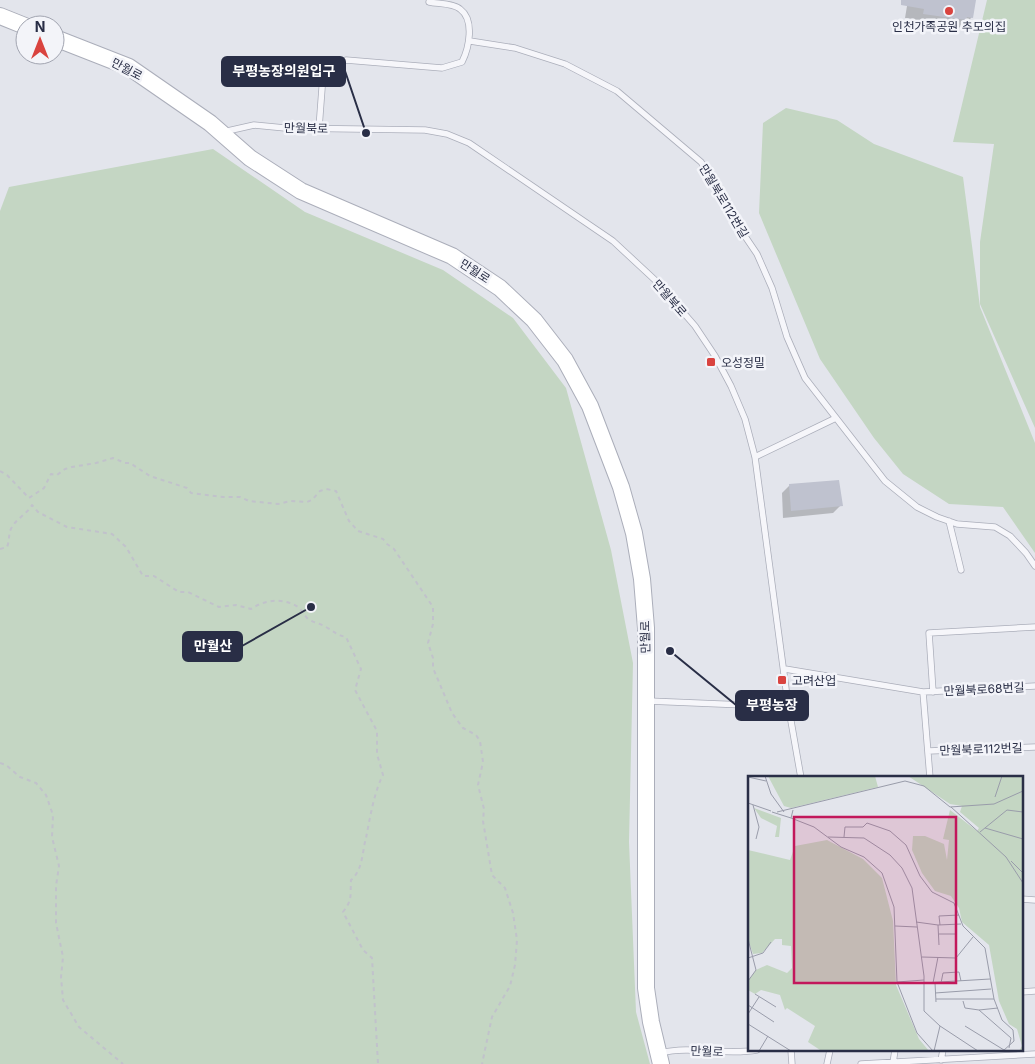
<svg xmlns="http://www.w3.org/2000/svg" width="1035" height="1064" viewBox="0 0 1035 1064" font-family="Inter,'Noto Sans KR',sans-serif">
<rect width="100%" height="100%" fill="#e3e5ec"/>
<path fill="#c4d6c3" d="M987,0H1035V428L980,304V242L994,144L953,142Z
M786,108L837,120L874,144L963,177L980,307L1035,443V553L1003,507L949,504L903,474L874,438L820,359L759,213L763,123Z
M213,149L305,212L443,270L513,318L566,388L611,550L633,663L629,842L636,1012L650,1064H0V211L9,187Z"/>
<path fill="#0003" d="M908,0H974L972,17L961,28L957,27L954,30L913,24L914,19L905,18Z
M790,485L841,505L833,513L783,518L782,493Z"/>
<path fill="#bfc2cf" d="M901,0H976L973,18L967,17L966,20L923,14L924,9L901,5Z
M839,480L843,506L791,511L789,484Z"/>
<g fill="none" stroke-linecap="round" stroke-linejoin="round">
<g stroke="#abaeba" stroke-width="7">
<path id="lane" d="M470,41L515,48L565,64L617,91L701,162L716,183L729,205L734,220L757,254L772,288L787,337L805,378L885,481L917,507L937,517L957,524L995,527L1010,536L1026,553L1035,566
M319,128L323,75L330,65L346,60L442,68L462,62C469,48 475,20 460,9C453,3 438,4 429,2
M223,132L254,125L285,128L425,130L447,134L469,143L613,241L655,280L695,326L715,356L731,386L745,419L755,457L788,704L801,778
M755,457L836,418
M949,521L961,570
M785,669L923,692L1035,686
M923,692L930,778
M933,692L929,633L1035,627
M648,701L744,705L788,704
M928,751L1035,747
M1021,899L1035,900
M1021,992L1035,991
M791,1050L792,1064
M660,1053C692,1045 725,1056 757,1050
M941,1060L943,1050
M893,1063L895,1050
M827,1064L830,1050
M861,1064L1035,1054"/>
</g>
<g stroke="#abaeba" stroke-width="18">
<path id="secondary" d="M0,16L25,26
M55,38L129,67L210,123L250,158L301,191L452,256L500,288L534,320L565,360L590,406L621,487L634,533L642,579L646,628V988L651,1022L661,1064"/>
</g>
<path stroke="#c1c2cb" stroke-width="2" stroke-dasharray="4 4" stroke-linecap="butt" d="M0,471L7,475L29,498L44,488L51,474L57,475L65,469L72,467L96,463L113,458L125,463H130L150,476L187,488L191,493L223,497H240L249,501L278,504L291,501L307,502L312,500L320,491L326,489L336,491L349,521L358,531L383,539L387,544L394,549L433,607V624L428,643L433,658V668L452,713L463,728L476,735L480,741L483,762L478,785L484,809L483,821L492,875L505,888L513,913L517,940L515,965L510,986L492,1017L482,1064
M0,549L7,547C10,540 8,533 12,527C17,518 27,514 32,505L38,512L67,527L112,534L126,547L143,576H154L179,592H188L219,607L236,605L251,609C264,600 283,597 298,607C302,610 304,615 308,619C314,623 320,623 326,627C333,631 337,635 346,637L361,669L355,690L377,731V754L383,775C374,792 370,818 366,838C362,852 363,870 351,880C350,895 353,899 343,912L363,950L372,958L378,1064
M0,763L6,765L20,777L36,783L46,795L53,815L52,837L59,866L56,886V923L63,957L61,977L63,1000L79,1027L123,1064"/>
<use href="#lane" stroke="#f6f6fa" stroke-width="5.5"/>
<use href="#secondary" stroke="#fff" stroke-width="16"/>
</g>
<g fill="#d9433f" stroke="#f3f4f9" stroke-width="2">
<circle cx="949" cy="11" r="5"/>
<rect x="706" y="357" width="10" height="10" rx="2.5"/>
<rect x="777" y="675" width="10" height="10" rx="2.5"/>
</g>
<g text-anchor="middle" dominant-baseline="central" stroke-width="5" stroke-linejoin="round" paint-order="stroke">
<g font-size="12" fill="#292e46" stroke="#f3f4f9" text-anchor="start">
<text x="949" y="26" text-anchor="middle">인천가족공원 추모의집</text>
<text x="721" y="362">오성정밀</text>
<text x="792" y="680">고려산업</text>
</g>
<g font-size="12" fill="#292e46" stroke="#f3f4f9">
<text transform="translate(127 69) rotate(28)">만월로</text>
<text transform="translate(306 128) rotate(1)">만월북로</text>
<text transform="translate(724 201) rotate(59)">만월북로112번길</text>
<text transform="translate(475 271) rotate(33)">만월로</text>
<text transform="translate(670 298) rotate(49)">만월북로</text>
<text transform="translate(645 637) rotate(-91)">만월로</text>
<text transform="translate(984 689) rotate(-3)">만월북로68번길</text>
<text transform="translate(981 749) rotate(-2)">만월북로112번길</text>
<text transform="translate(707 1051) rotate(2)">만월로</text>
</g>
</g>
<g transform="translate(748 776)">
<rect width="275" height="275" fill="#e3e5ec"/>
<path d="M20,0H127L130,11L43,32L36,30ZM160,0H275V275H271L274,270L269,253L261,248L251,225L241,169L214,146L211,132L203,120L187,115L174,97L164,74L165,60H177L196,68L199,84L201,64L195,63L202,34L229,55L231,52L212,36L214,30L202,28ZM6,32L33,42L31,61H27L29,50L13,42ZM79,64L115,83L134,102L145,145L148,209L171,263L181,275L72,274L60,266L67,250L39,232L37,234L32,219L13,214L7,218L0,214V205L8,194L19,189L39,197L44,192L43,170L34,169V163H27L14,177L5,178L0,163V74L42,84L47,70Z" fill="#c4d6c3"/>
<path fill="none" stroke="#999caa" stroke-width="1" d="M17,0L23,18L36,36M0,1L18,5M247,21L254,0M0,27L23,35M5,29L11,51L8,63M203,31L258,81L275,107M24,36L43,42L45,34M29,36L157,5L176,10L202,31L246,28L275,15M43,42L66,51L93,71L116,81L134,97L146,131L149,206L169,257L185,275M237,52L275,63M232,56L259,34L275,36M80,61L116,62L142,79L154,92L164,112L176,200V235L192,250L230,275M96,61L97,51H115L119,47L142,55L158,69L172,100L184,116L206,127L215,150L237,172L246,223L254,244L265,254L266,265L255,275M263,85L275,97M168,146L190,149L213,148M190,149L191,169M192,149L191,140L211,139M147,150L169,151M191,158H208M0,163L8,194L0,205M174,181L208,182L225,161M0,182L15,177L23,166M149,206L176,204M175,207L242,203M185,207L190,181M187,207L188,226M193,207L195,197L211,196L213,205M187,217L243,213M7,218L28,231M188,223H246M215,225L217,232L231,234L263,262L261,272M0,229L26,246M231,234L250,232M0,238L11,221M0,248L43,275M217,250L256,274M11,275L20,260M186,275L192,250"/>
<path fill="#c2185b" fill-opacity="0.15" stroke="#c2185b" stroke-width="2.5" d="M46,41H208V207H46Z"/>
<rect width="275" height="275" fill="none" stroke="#292e46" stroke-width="2.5"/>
</g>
<path fill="none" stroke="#292e46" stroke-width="2" d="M366 133L345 71M311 607L242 646M670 651L736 705"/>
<g fill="#292e46" stroke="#f3f4f9" stroke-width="2">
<circle cx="366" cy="133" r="5"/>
<circle cx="311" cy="607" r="5"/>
<circle cx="670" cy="651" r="5"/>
</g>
<g fill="#292e46" stroke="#292e46" stroke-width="2">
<rect x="222" y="57" width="123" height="29" rx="5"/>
<rect x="183" y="632" width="59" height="29" rx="5"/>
<rect x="736" y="691" width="72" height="29" rx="5"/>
</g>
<g font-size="14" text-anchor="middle" font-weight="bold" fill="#fff">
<text x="284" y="76">부평농장의원입구</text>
<text x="213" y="651">만월산</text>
<text x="772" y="710">부평농장</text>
</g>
<g transform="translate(40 40)"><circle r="24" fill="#f3f4f9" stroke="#a2a5b1"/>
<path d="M0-4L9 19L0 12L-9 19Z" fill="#d9433f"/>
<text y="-8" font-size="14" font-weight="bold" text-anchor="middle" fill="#292e46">N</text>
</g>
</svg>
